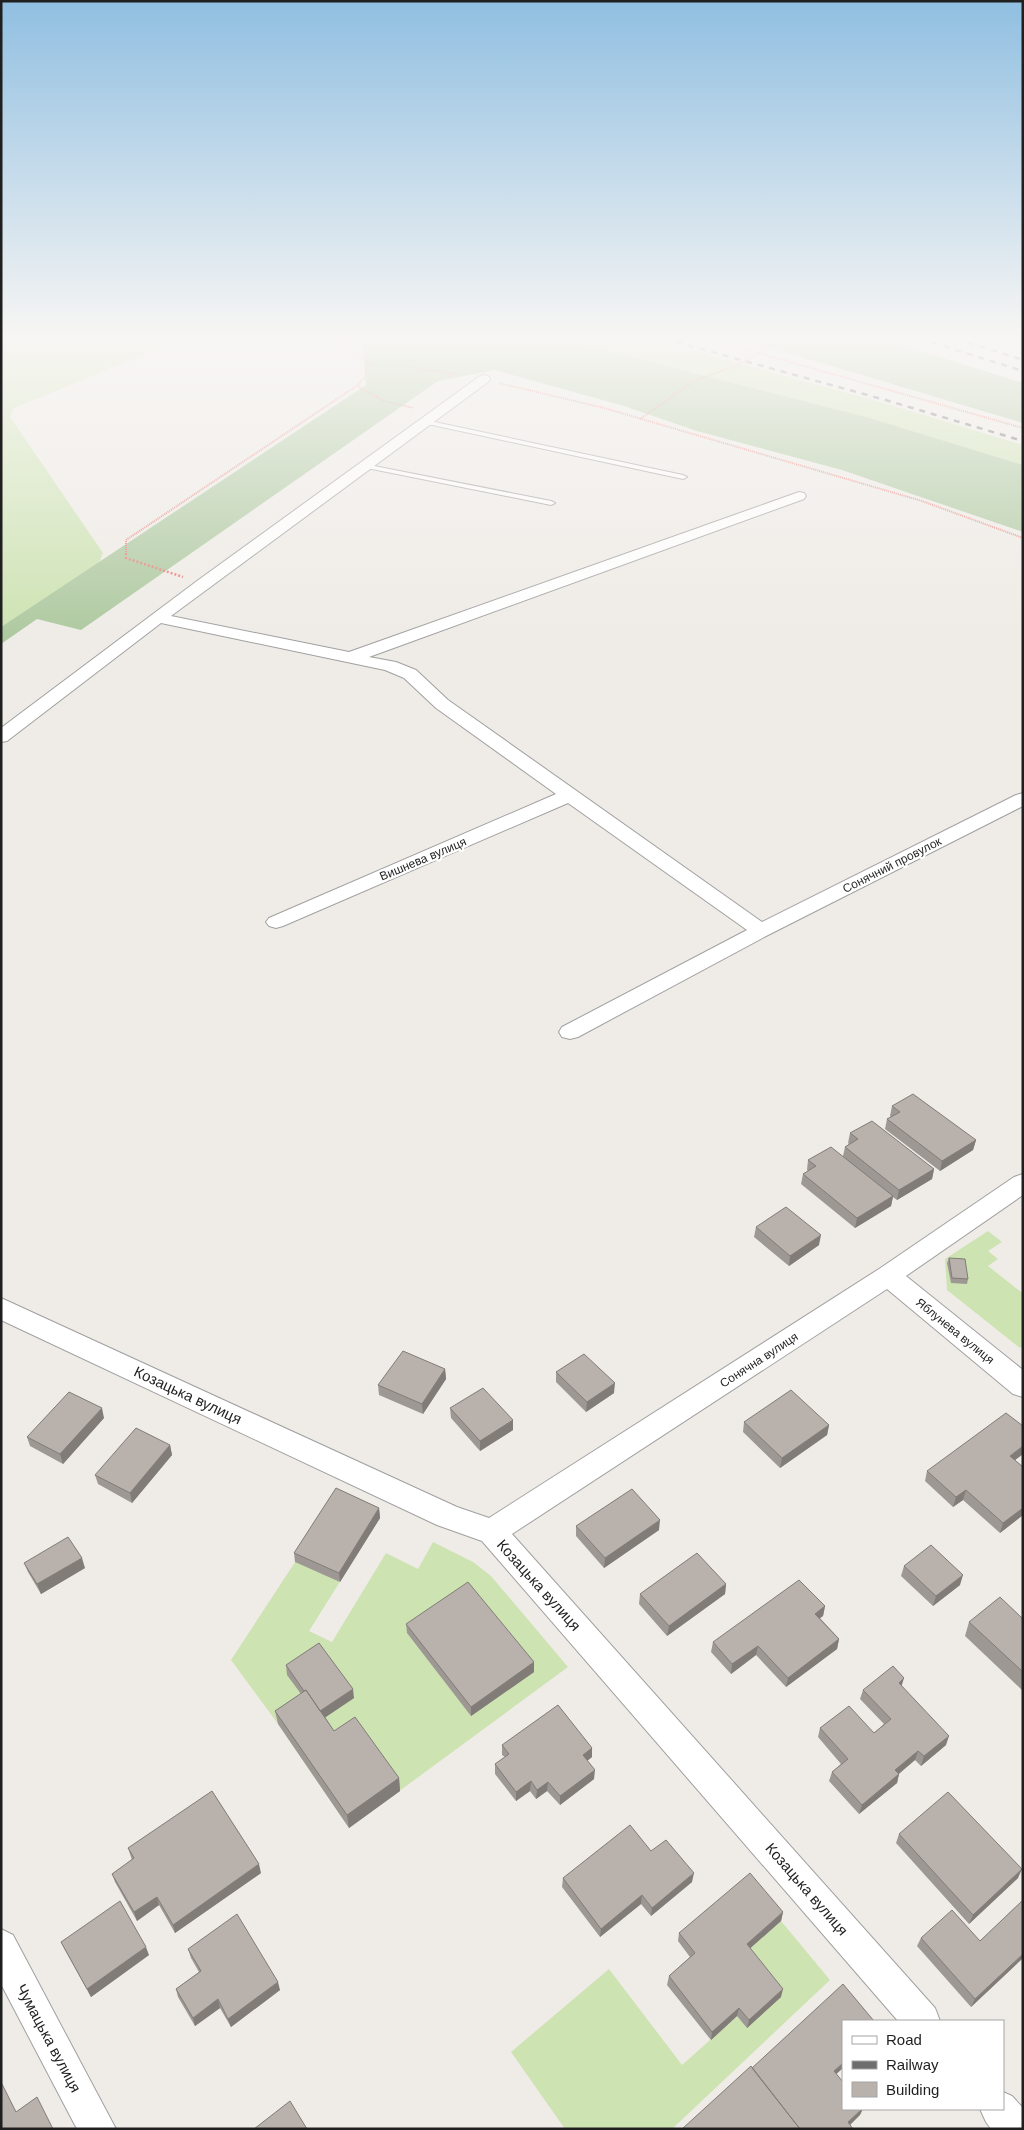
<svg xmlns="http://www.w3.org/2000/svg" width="1024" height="2130" viewBox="0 0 1024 2130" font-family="Helvetica,sans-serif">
<rect width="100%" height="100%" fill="#efece7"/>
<path fill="#cde3b2" d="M1,339H181L14,408L10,417L103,553L99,563L1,627Z
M561,339H650L884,403L1023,445V465L870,418Z
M988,1231L1002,1242L988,1251L998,1259L988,1266L1021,1292L1023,1291V1346L1020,1348L947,1290L945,1259Z
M337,1498L380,1518L309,1631L332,1642L386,1553L418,1569L433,1542L473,1562L491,1576L568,1667L349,1828L278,1724L231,1660Z
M781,1921L830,1980L672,2129H565L511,2052L609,1969L682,2065L737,2016L747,2027L745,1953Z"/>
<path fill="#aec9a0" d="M358,339H561L870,418L1023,465V532L842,470L697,431L624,406L495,370L438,381L81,630L37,619L1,644V627L366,385L362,340Z
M741,339H882L1023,383V423Z"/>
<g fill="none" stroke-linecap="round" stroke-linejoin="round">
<g stroke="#a0a0a0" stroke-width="2">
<path id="lane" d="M425,420L683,475L687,477L683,479L423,423V421Z
M364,464L551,501L555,503L551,505L362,467V465Z"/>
</g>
<g stroke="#a0a0a0" stroke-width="2">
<path id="street" d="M484,375L488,376L490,379L488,382L171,616L349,652L799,492L804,493L806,496L804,499L369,657L396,662L416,670L448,700L762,922L1016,795L1023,793V806L768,935L578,1037L570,1039L562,1037L559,1032L562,1027L747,930L568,803L283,926L276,928L269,926L266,922L269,918L556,794L436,708L404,678L385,670L161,623L7,741L1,742V728L197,581L480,376Z
M1023,1174V1195L906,1276L1023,1370V1397L1013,1394L887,1289L512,1534L935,2008L940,2021H898L482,1541L437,1525L1,1320V1298L457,1507L489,1518L879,1269L1014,1177Z
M1,1929L13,1935L116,2129H77L1,1984Z
M1003,2092L1012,2096L1023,2108V2129H991L986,2122L980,2109H1003Z"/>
</g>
<path stroke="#ea817c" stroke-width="2" stroke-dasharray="1 1" stroke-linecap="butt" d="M336,339L343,341L369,364L398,365L458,375
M709,339L1023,428
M369,364L365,376L358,385L360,388L384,401L414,408
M499,383L604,408L922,501L1023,538
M640,419L696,380L735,366L760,353L778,339
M126,554V540L358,385"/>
<path stroke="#ea817c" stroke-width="2.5" stroke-dasharray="2 2" stroke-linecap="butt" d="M126,553V558L183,577"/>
<use href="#lane" fill="#fff" fill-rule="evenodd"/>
<use href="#street" fill="#fff" fill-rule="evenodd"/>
<path stroke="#6d6d6d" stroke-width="2.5" stroke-dasharray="6 6" stroke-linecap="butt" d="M665,339L889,401L1023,441
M921,339L1023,371
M957,339L1023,360"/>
</g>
<path fill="#9e9894" d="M892,1106L976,1140L973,1150L940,1171L885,1129L887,1119L891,1117L890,1116Z
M850,1133L934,1169L932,1179L897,1200L893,1197L891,1206L855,1228L801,1184L803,1174L808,1171L807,1170L808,1160L843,1156L845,1147L849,1144L848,1143Z
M756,1227L819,1245L789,1266L754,1237Z
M949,1258L968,1279L967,1284L951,1283L947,1263Z
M445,1369L446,1379L423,1414L379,1395L378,1385Z
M556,1372L614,1393L586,1412L556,1382Z
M450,1408L513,1430L480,1451L451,1418Z
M104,1418L63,1464L30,1446L27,1437Z
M744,1422L829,1425L827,1435L780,1468L743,1432Z
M170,1445L172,1455L132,1503L98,1484L95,1475Z
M1023,1454L1015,1460L1023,1467V1515L1000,1533L963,1500L953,1507L925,1481L927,1471Z
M379,1508L380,1518L340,1582L295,1562L294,1553Z
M576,1526L659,1530L604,1568L576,1536Z
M24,1563L85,1568L41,1594L28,1572Z
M904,1566L960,1585L933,1606L901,1576Z
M726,1584L725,1594L667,1636L639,1604L640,1594Z
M825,1606L823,1616L820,1618L839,1639L837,1649L786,1687L756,1655L731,1674L711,1652L713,1642Z
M1023,1619V1691L965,1636L969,1622Z
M406,1624L534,1672L471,1716L407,1633Z
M286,1665L354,1698L325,1717L334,1731L399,1778L400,1791L349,1828L278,1724L275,1711L301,1694L287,1675Z
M902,1686L946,1745L921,1766L915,1760L899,1774L897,1783L859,1814L829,1781L832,1772L841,1764L818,1737L820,1728L874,1733L884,1724L860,1699L863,1690Z
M502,1745L592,1748V1757L587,1761L594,1779L560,1805L547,1791L536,1799L530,1791L516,1801L495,1774V1764L505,1757L502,1755Z
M899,1834L1018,1878L969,1924L896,1843Z
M128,1848L261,1873L175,1933L159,1905L137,1921L115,1882L112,1874L132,1860Z
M651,1851L692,1882L651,1916L641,1904L600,1937L562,1887L563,1878Z
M1023,1900V1958L971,2007L917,1946L921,1938L980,1941Z
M783,1912L781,1921L750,1948L781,1997L747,2028L737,2016L711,2040L667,1985L669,1976L690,1957L678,1941L679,1933Z
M61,1942L149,1955L91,1997L65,1950Z
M188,1949L280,1990L231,2027L220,2008L195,2026L178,1997L176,1989L199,1972L191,1958Z"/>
<path fill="#817c78" d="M976,1140L973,1150L940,1171L942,1161Z
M934,1169L932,1179L897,1200L899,1190Z
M893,1196L891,1206L855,1228L857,1218Z
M821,1235L819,1245L789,1266L790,1256Z
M445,1369L446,1379L423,1414L422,1404Z
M615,1383L614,1393L586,1412L587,1402Z
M102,1408L104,1418L63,1464L60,1454Z
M513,1420V1430L480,1451V1441Z
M829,1425L827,1435L780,1468L782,1458Z
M170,1445L172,1455L132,1503L130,1493Z
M1023,1446V1454L1007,1466L1010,1456Z
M966,1490L963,1500L953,1507L956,1497Z
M379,1508L380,1518L340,1582L339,1573Z
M1023,1508V1515L1000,1533L1003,1523Z
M660,1520L659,1530L604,1568L605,1558Z
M82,1558L85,1568L41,1594L37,1584Z
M963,1575L960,1585L933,1606L936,1596Z
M726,1584L725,1594L667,1636L669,1626Z
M825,1606L823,1616L813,1623L815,1614Z
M839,1639L837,1649L786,1687L788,1678Z
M758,1646L756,1655L731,1674L732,1664Z
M534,1662V1672L471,1716V1707Z
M904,1678L901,1688L899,1683Z
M353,1689L354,1698L320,1721L319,1712Z
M949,1736L946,1745L921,1766L924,1756Z
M592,1748V1757L583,1764V1755Z
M918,1751L915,1760L892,1779L895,1770Z
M595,1770L594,1779L560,1805V1796Z
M899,1774L897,1783L859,1814L862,1805Z
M399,1778L400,1791L349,1828L347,1815Z
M531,1781L530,1791L516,1801V1792Z
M548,1782L547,1791L536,1799L537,1790Z
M259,1864L261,1873L175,1933L173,1925Z
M1022,1869L1018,1878L969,1924L973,1915Z
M694,1873L692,1882L651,1916L652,1908Z
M642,1895L641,1904L600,1937L601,1929Z
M157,1897L159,1905L137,1921L134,1912Z
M783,1912L781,1921L745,1953L747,1944Z
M146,1947L149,1955L91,1997L87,1989Z
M1023,1954V1958L971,2007L975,1999Z
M278,1982L280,1990L231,2027L228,2019Z
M783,1989L781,1997L747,2028L749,2020Z
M218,1999L220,2008L195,2026L193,2018Z
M739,2008L737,2016L711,2040L712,2032Z
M843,2063V2068L831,2079L834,2071Z
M862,2109H863L860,2115L846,2129L848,2122Z"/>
<path fill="#b8b1ac" stroke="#817c78" d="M913,1094L976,1140L942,1161L887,1119L900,1112L892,1106Z
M872,1121L934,1169L899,1190L845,1147L858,1139L850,1133Z
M831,1147L893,1196L857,1218L803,1174L816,1166L808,1160Z
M786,1207L821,1235L790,1256L756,1227Z
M949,1258L965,1259L968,1279L952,1278Z
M403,1351L445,1369L422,1404L378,1385Z
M584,1354L615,1383L587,1402L556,1372Z
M483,1388L513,1420L480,1441L450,1408Z
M791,1390L829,1425L782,1458L744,1422Z
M69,1392L102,1408L60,1454L27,1437Z
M1006,1413L1023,1426V1446L1010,1456L1023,1467V1508L1003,1523L966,1490L956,1497L927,1471Z
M136,1428L170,1445L130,1493L95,1475Z
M336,1488L379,1508L339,1573L294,1553Z
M632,1489L660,1520L605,1558L576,1526Z
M68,1537L82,1558L37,1584L24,1563Z
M931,1545L963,1575L936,1596L904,1566Z
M697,1553L726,1584L669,1626L640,1594Z
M799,1580L825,1606L815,1614L839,1639L788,1678L758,1646L732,1664L713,1642Z
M468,1582L534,1662L471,1707L406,1624Z
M1000,1597L1023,1619V1672L969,1622Z
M319,1643L353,1689L320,1711L306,1690L304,1691L286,1665Z
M893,1666L904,1678L899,1683L949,1736L924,1756L918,1751L895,1770L899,1774L862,1805L832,1772L848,1759L820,1728L849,1706L874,1733L891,1719L863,1690Z
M306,1690L334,1731L355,1717L399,1778L347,1815L275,1711Z
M558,1705L592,1748L583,1755L595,1770L560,1796L548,1782L537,1790L531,1781L516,1792L495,1764L509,1754L502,1745Z
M212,1791L259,1864L173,1925L157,1897L134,1912L112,1874L134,1858L128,1848Z
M948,1792L1022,1869L973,1915L899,1834Z
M630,1825L651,1851L666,1840L694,1873L652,1908L642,1895L601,1929L563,1878Z
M750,1873L783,1912L747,1944L783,1989L749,2020L739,2008L712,2032L669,1976L695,1953L679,1933Z
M1023,1900V1954L975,1999L921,1938L952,1910L980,1941Z
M120,1901L146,1947L87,1989L61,1942Z
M237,1914L278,1982L228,2019L218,1999L193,2018L176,1989L201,1971L188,1949Z
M843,1984L874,2021H843V2063L834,2071L843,2082V2109H862L848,2122L853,2129H800L752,2068Z
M751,2066L800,2129H682Z
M1,2082L16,2112L37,2097L53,2129H1Z
M290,2101L307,2129H254Z"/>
<linearGradient id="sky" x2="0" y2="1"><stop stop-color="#90bfe1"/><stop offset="0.53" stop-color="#f8f6f4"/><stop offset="1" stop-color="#f8f6f4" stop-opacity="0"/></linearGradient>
<rect width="1024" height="637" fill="url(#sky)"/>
<g text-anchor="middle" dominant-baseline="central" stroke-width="4.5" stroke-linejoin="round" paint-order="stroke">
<g font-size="12" fill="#1f1f1f" stroke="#fff">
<text transform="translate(423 859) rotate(-23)">Вишнева вулиця</text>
<text transform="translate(892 865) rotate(-27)">Сонячний провулок</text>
<text transform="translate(955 1331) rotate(39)">Яблунева вулиця</text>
<text transform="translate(759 1360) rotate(-33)">Сонячна вулиця</text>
</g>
<g font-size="15" fill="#1f1f1f" stroke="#fff">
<text transform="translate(188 1395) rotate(25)">Козацька вулиця</text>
<text transform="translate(539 1585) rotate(48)">Козацька вулиця</text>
<text transform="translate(807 1889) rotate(49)">Козацька вулиця</text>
<text transform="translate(49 2038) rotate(62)">Чумацька вулиця</text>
</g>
</g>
<rect width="1024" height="2130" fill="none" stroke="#1f1f1f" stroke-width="5"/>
<rect x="842" y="2020" width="162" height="90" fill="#ffffff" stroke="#a5a5a5"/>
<rect x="852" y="2036" width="25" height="8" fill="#ffffff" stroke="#a5a5a5"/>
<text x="886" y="2045" font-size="15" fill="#1f1f1f">Road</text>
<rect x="852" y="2061" width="25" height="8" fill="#6d6d6d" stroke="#a5a5a5"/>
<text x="886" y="2070" font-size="15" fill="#1f1f1f">Railway</text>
<rect x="852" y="2082" width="25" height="15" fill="#b8b1ac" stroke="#a5a5a5"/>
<text x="886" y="2095" font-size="15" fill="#1f1f1f">Building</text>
</svg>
